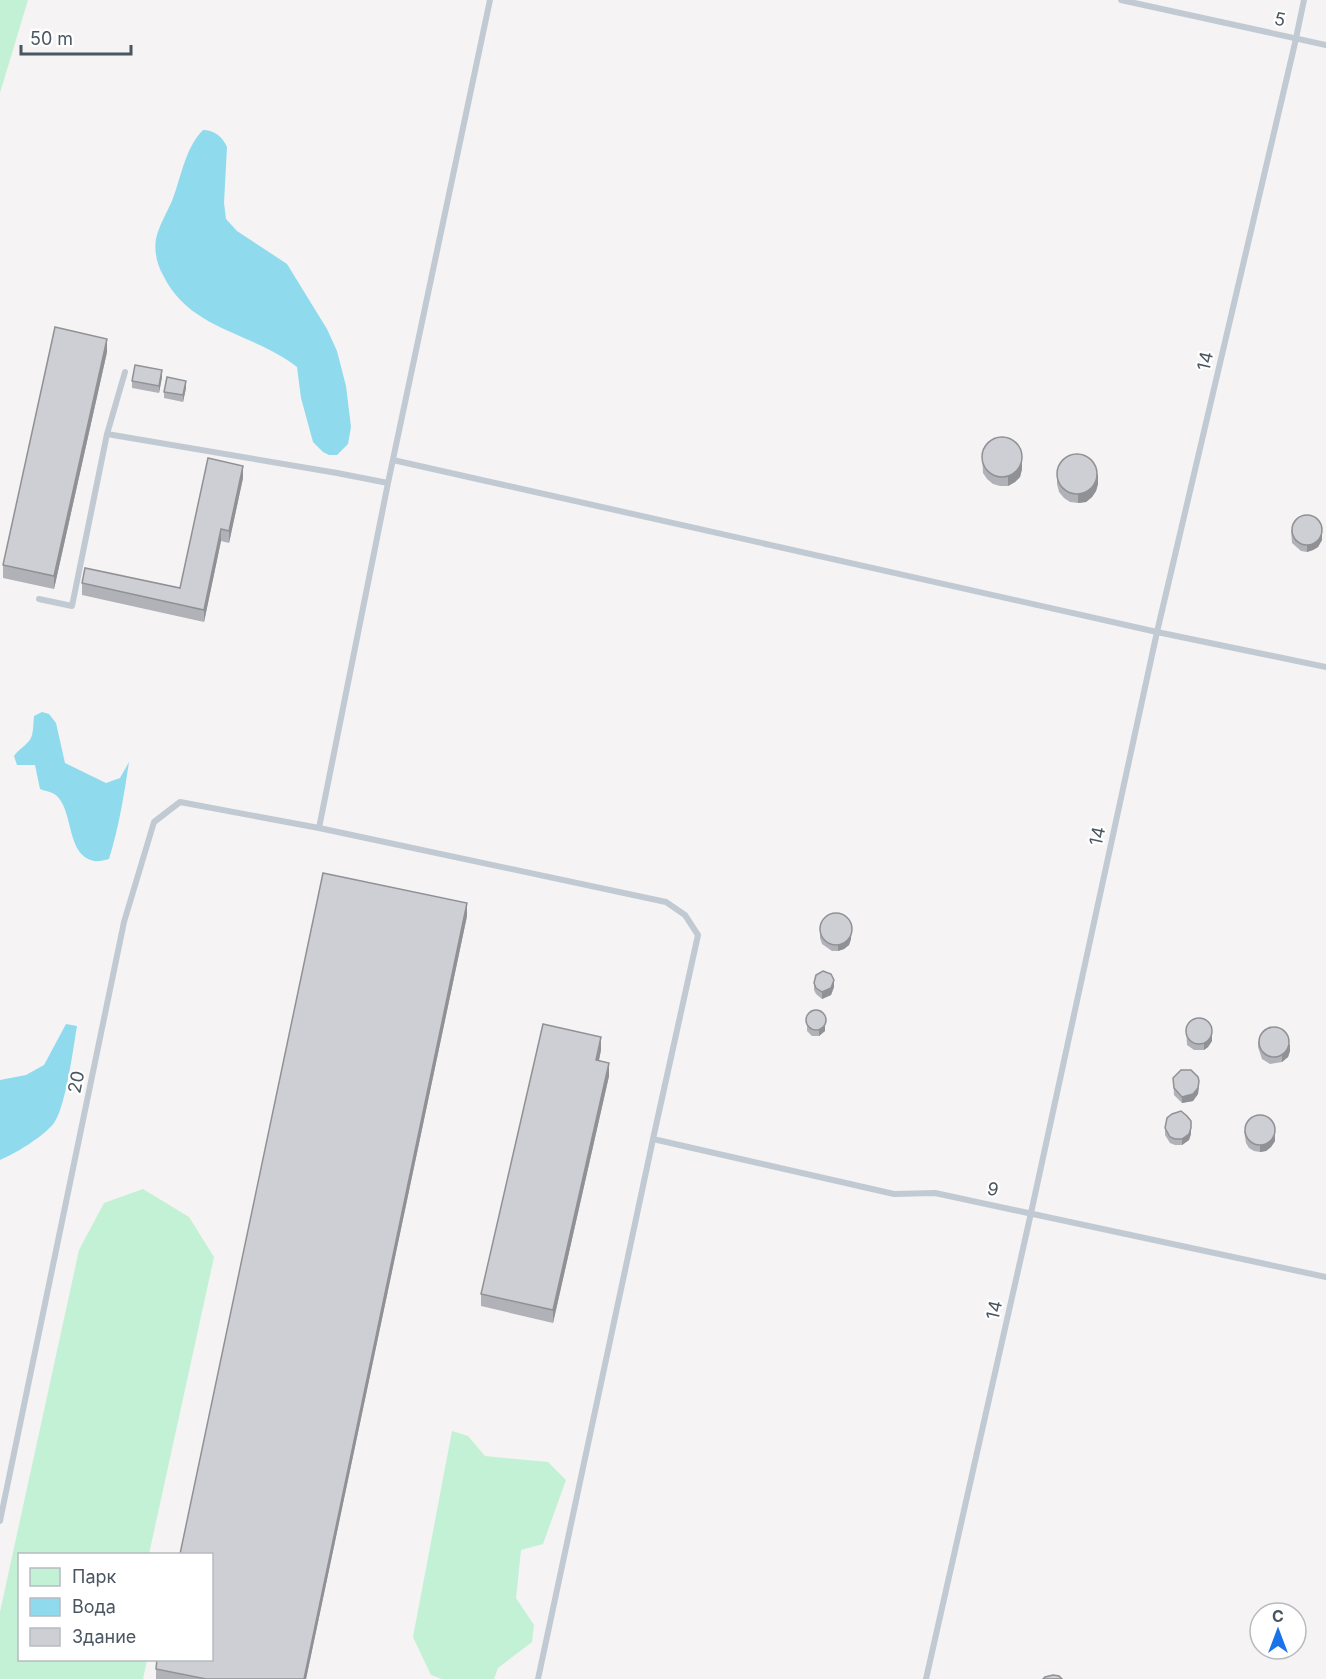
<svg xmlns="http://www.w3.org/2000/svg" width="1326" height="1679" viewBox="0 0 1326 1679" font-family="Inter,sans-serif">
<rect width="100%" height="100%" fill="#f5f3f3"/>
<path fill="#c3f1d5" d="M0,0H28L0,93Z
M143,1189L189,1217L214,1257L149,1554H20V1660H147L143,1679H0V1612L79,1250L104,1203Z
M452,1431L468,1436L485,1456L548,1462L566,1480L543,1544L521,1550L516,1598L534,1625L532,1642L498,1668L494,1679H442L431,1675L413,1637Z"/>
<path fill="#90daee" d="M203,130C214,130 223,137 227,147L224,203L226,219L237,231L287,264L327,329L337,351L346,386L351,427L348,444L337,455H329L323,452L313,442L301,398L297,367C253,332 190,331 163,275C157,265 154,251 156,239C158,228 167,212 172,201C181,178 185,148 203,130Z
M42,712L49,714L56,723L65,763L106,783L120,778L129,762C124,795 119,827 109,859C104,860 98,862 94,861C66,855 74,813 57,796C53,792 45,791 40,789L35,765H17L14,756C19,749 24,747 29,741C34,735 33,724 34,716Z
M66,1024L77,1026C73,1049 66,1106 54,1123C43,1137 16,1153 0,1160V1080L26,1075L44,1065Z"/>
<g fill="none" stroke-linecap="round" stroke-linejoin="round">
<path stroke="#c1cad2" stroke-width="6" d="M1121,0L1326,45
M107,434L337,473L388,483
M393,460L1157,632L1326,667
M39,599L72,606L107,434L125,372
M319,828L388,483L490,0
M653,1139L894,1194L935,1193L1326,1277
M0,1521L124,922L154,822L180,802L319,828L666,902L685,915L698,935L653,1139L538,1679
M926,1679L1031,1213L1157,632L1295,43L1304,0"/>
</g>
<path fill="#b0b2b7" d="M107,352L54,589L3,578V565Z
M162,377L159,393L132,388V381Z
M186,388L183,402L164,398V392Z
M982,455L1022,469L1020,477L1015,482L1008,486H1000L993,484L987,479L983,473Z
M1057,475L1098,484L1096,491L1092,497L1086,502L1078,503L1070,502L1064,498L1059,492L1057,484Z
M243,478L229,543L221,541L204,622L82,595V583L180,588Z
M1291,530L1322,540L1318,547L1313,550L1307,552L1301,551L1292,543Z
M467,916L306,1679H156V1669Z
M820,924L852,925L851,939L849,945L844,949L838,951H832L822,944L820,938Z
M814,983L834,987L831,995L822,999L816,994L814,990Z
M807,1015H825V1031L819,1036H812L807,1031Z
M1186,1027L1212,1041L1208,1047L1204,1050H1194L1187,1045Z
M1258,1041L1290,1051L1288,1057L1282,1062L1270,1064L1262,1059L1258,1047Z
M601,1050L599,1061L609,1076L553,1323L481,1306V1294Z
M1173,1078L1199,1088L1198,1094L1193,1101L1182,1103L1174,1095Z
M1165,1128L1191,1134L1189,1140L1182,1145H1175L1170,1143L1165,1135Z
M1244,1131L1275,1141L1271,1147L1266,1151L1260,1152L1254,1151L1249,1148L1246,1143Z"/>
<path fill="#909195" d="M107,339V352L54,589V576Z
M162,370V377L159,393V386Z
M186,381V388L183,402V395Z
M1022,460V469L1020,477L1015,482L1008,486V476Z
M243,466V478L229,543V531Z
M1098,474V484L1096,491L1092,497L1086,502L1078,503V494Z
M221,529V541L204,622V610Z
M1322,534V540L1318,547L1313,550L1307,552V545Z
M467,903V916L306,1679H304Z
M851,933V939L849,945L844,949L838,951V945Z
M834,980V987L831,995L822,999V992Z
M825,1025V1031L819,1036V1030Z
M1212,1035V1041L1208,1047L1204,1050V1043Z
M601,1037V1050L596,1073V1060Z
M1290,1044V1051L1288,1057L1282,1062V1056Z
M609,1063V1076L553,1323V1310Z
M1199,1081L1198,1094L1193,1101L1182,1103V1097Z
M1191,1128V1134L1189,1140L1182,1145V1139Z
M1275,1134V1141L1271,1147L1266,1151L1260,1152V1146Z"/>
<path fill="#cdcfd5" stroke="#909195" stroke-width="1.5" d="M55,327L107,339L54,576L3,565Z
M135,365L162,370L159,386L132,381Z
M167,377L186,381L183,395L164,392Z
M982 457a20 20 0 1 1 40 0a20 20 0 1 1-40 0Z
M1057 474a20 20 0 1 1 40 0a20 20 0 1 1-40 0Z
M208,458L243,466L229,531L221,529L204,610L82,583L85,568L180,588Z
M1292 530a15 15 0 1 1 30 0a15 15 0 1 1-30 0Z
M323,873L467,903L304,1679H206L156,1669L157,1659H212V1554H180Z
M820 929a16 16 0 1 1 32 0a16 16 0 1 1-32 0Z
M823,971L831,974L834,980L831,988L822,992L816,988L814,983L816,975Z
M806 1020a10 10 0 1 1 20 0a10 10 0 1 1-20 0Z
M1186 1031a13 13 0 1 1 26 0a13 13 0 1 1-26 0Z
M543,1024L601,1037L596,1060L609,1063L553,1310L481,1294Z
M1259 1042a15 15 0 1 1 30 0a15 15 0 1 1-30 0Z
M1181,1070H1191L1198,1077L1199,1081L1198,1088L1193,1094L1182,1097L1174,1088L1173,1078Z
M1181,1111L1187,1116L1191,1121V1128L1189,1134L1182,1139H1175L1170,1137L1165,1128L1167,1118L1172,1114Z
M1245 1130a15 15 0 1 1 30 0a15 15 0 1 1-30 0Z
M1053,1675L1059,1676L1062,1679H1043L1045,1677Z"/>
<g text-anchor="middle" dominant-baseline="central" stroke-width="4.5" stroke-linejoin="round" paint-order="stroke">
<g font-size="18" fill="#4a5661" stroke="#fff">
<text transform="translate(1280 19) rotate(12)">5</text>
<text transform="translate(1205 361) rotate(-77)">14</text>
<text transform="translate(1097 836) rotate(-78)">14</text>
<text transform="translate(76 1082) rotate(-78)">20</text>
<text transform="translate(993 1189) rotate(11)">9</text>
<text transform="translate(994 1310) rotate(-77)">14</text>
</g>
</g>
<rect x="18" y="1553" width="195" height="108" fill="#ffffff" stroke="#b7bbc0" stroke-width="1.5"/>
<rect x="30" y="1568" width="30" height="18" fill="#c3f1d5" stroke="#b7bbc0" stroke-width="1.5"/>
<text x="72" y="1583" font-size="18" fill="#4a5661">Парк</text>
<rect x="30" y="1598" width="30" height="18" fill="#90daee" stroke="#b7bbc0" stroke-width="1.5"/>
<text x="72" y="1613" font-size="18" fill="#4a5661">Вода</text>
<rect x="30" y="1628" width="30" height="18" fill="#cdcfd5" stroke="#b7bbc0" stroke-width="1.5"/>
<text x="72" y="1643" font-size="18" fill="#4a5661">Здание</text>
<g transform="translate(1278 1631)"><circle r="28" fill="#ffffff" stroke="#b7bbc0" stroke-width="1.5"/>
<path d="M0-4.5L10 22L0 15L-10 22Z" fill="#1a73e8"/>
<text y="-9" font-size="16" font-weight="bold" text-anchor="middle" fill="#4a5661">С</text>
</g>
<path d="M21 45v9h110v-9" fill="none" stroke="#4a5661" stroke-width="3"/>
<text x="30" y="45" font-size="18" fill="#4a5661" stroke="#ffffff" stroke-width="4.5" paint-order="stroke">50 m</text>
</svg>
